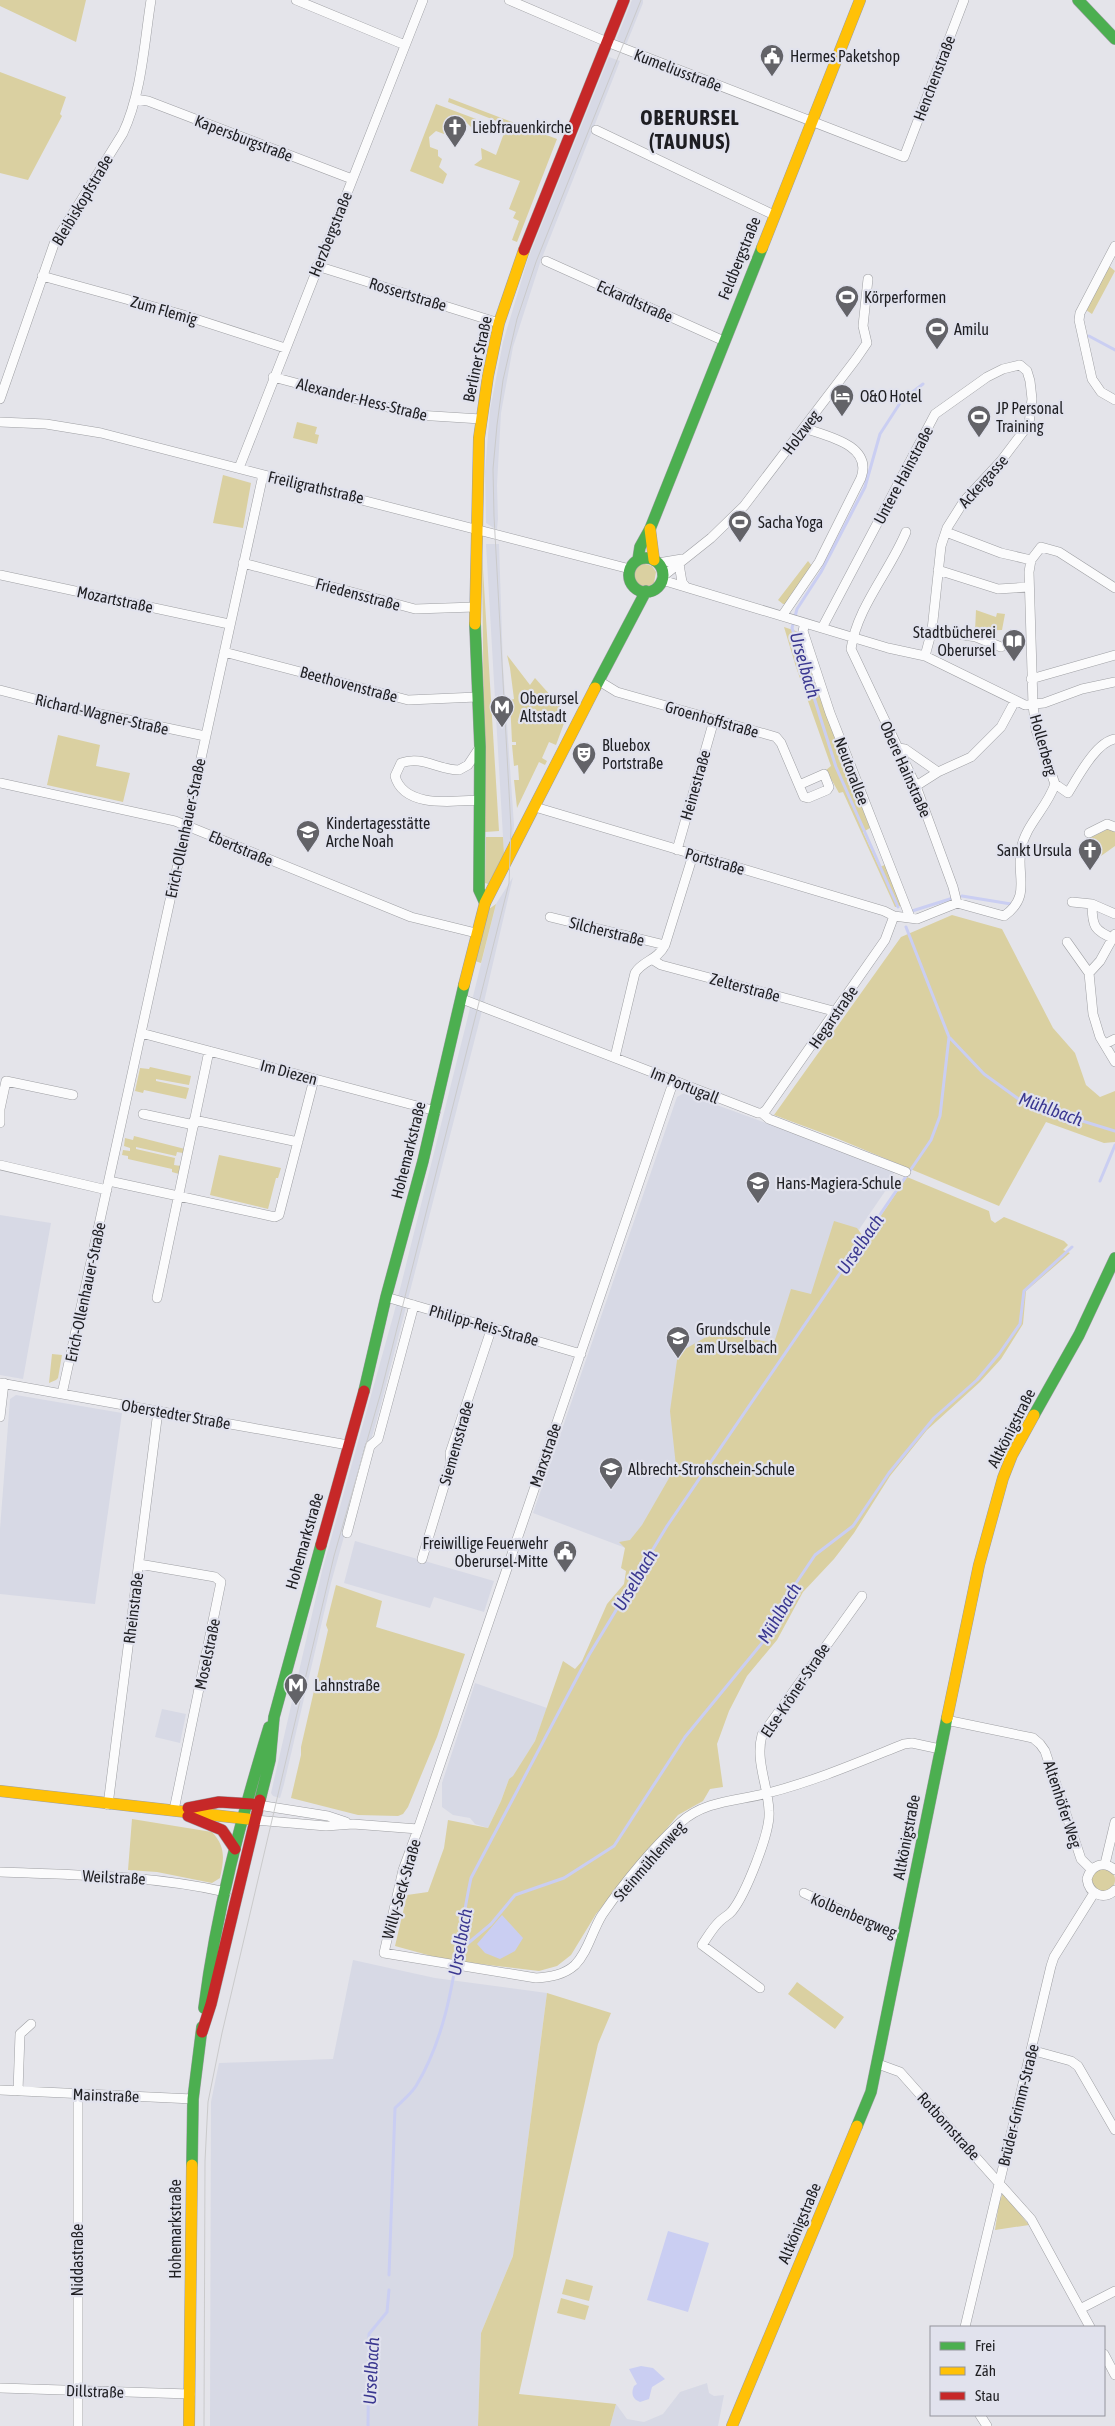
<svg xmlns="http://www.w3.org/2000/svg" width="1115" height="2426" viewBox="0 0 1115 2426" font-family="'Asap Condensed',sans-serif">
<rect width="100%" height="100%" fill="#e4e4ea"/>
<path fill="#d7d9e5" d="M632,0H643V3L626,45L618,41L617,38Z
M609,57L620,61L540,263L513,347L501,413L497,485L498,519L497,529L494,528L486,523L485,472L490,410L503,342L528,259Z
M486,544H499L503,667L514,825L513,837L504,854Z
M513,877L481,1015L380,1408L331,1583L284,1784L280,1798L273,1796L271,1793L322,1571L394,1313L496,904Z
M684,1093L895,1170L890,1184L639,1553L533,1513L677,1097Z
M0,1215L51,1223L23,1379L0,1375Z
M16,1395L122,1413L95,1604L0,1594V1529L10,1399Z
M355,1541L494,1581L484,1612L434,1597L430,1608L344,1583Z
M475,1683L547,1708L535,1741L513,1777L509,1779L501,1801L488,1828L475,1824L470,1818L453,1815L442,1807V1783Z
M162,1709L186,1714L180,1743L155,1737Z
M353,1960L435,1978L547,1993L513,2256L481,2333L478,2426H210L211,2102L219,2063L333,2059Z
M707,2383L709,2393L714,2396L724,2395L718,2426H610L616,2404L627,2419L644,2422L663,2414L680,2392Z"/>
<path fill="#dad0a1" d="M0,0H86L76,42L0,6Z
M0,72L66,97L60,114L62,116L28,180L0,173Z
M449,98L557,139L517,242L512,240L519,221L513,218L516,212L509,209L520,181L474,165L482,159L481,148L496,155L507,125L448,102Z
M436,104L476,119L473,129L466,122H456L453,130H448L444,134L436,131L429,137L430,147L438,150V156L442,159L439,167L447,174L443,184L410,171Z
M1109,266L1115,271L1092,314L1086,310Z
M297,422L317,427L315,434L319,435L317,444L293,438Z
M223,475L251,483L243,528L213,523Z
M482,553L499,831L485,832Z
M808,561L812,566L786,604H783L778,600Z
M642,563L652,566L656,572L654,583L647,587L636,584L633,577L635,567Z
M976,610L996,617L997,613L1005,614L1002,630L975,631Z
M784,627L799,632L818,692L870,828L863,832L879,867L885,865L901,906L895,907L843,792L839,793L826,770L831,766L796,667Z
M507,655L530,685L535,678L559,705L566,718L556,745L549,742L542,758L547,761L545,765L539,762L517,808L514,780H519L518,765L514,766L512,745H516V742H512L510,700L514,699L510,668Z
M58,735L100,745L96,766L130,773L123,802L47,785Z
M1110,828L1115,829V846L1101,856L1090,838Z
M486,837H503L504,854L488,884L485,883Z
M496,904L481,963L475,961L489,909Z
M952,915L1002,929L1053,1028L1075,1053L1086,1085L1100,1097L1115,1091V1142L1104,1143L1046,1122L999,1206L836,1138L774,1115L901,937Z
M150,1067L191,1076L189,1085L156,1079V1081L189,1088L186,1099L144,1090L143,1093L135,1091L140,1068L149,1069Z
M134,1136L185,1149L183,1153L177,1152L176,1156L136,1147V1149L175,1158L174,1165L181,1166L179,1174L172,1172V1169L128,1159V1156L122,1155L123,1150L130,1151V1148L124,1146L125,1138L133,1140Z
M219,1155L281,1168L278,1178H276L268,1209L210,1195Z
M907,1177L989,1211L991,1220L995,1223L1004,1217L1064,1241L1068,1245L1063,1250L1070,1253L1026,1291L1023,1324L1001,1359L980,1382L927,1430L890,1476L854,1533L834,1559L803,1592L777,1640L747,1676L729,1711L717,1744L723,1787L710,1789L703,1801L678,1815L596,1914L571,1955L557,1966L539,1971L446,1960L395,1946L407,1895L428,1892L444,1848L448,1820L488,1828L501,1801L509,1779L513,1776L535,1741L563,1661L575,1669L582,1661L607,1604L624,1584L626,1571L621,1568L625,1548L619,1542L630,1540L642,1525L676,1466L670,1411L678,1353L715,1332L774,1343L791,1289L811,1294L834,1221L857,1228L865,1239Z
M52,1354L62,1355L58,1378L56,1380L49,1383Z
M336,1585L382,1601L376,1627L465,1654L437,1737L408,1807L403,1814L398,1816L358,1815L291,1798L301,1755V1747L328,1630L326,1625Z
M132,1819L212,1832C226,1847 224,1859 220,1878L212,1883L157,1872L128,1870Z
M1091 1880a12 12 0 1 1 24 0a12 12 0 1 1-24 0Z
M797,1982L844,2017L835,2029L788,1994Z
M547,1993L611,2013L598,2044L519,2394L616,2404L610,2426H478L481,2333L513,2256Z
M1003,2193L1029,2225L995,2230L999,2203Z
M566,2279L593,2286L589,2301L562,2294Z
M561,2298L589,2306L585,2320L557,2313Z"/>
<path fill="#cacef2" d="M502,1915L523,1938L515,1951L500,1959L485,1953L477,1944Z
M668,2231L709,2243L688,2312L647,2300Z
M641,2366L653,2368L665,2379L652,2387L649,2399L640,2402C632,2399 631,2393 634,2386L637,2384L629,2369Z"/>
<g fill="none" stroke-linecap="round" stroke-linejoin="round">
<path stroke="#cacef2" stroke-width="3" d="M1089,336L1115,350
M962,896L1011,904
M898,907L836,767L792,628L797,609L821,572L865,487L880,434L902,400L923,384
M912,911L950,899
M950,1038L984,1074L1024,1103L1115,1131
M1100,1181L1115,1145
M460,1950L491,1924L515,1895L564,1878L614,1846L685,1737L767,1637L786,1598L815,1555L853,1526L889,1473L934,1418L977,1380L999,1354L1020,1324L1024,1291L1072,1247
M389,2275L395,2108C402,2101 411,2094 416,2086C454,2024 456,1946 471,1878L589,1655L667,1526L931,1140L940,1116L949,1037L906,927
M368,2426L369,2334L387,2312L389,2290"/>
<g stroke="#9e9fa3" stroke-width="10">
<path id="street" d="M296,0L405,45
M509,0L607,42L904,157L964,0
M135,99L148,101L352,179
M596,130L774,215
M1115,246L1080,313L1079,320L1092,379L1101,392L1115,400
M546,261L724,341
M317,266L499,323
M42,276L180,314L285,348
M273,377L417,415L481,419
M0,399L54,244L123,133C142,92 144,44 151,0
M0,422L46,424L101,433L630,569
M239,468L423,0
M906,532C890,571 857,607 851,649L916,786L953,887L957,903
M946,532L1001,553L1031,560
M243,563L415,609L475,607
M658,563L682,559
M679,564L682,582L686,587
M938,570L998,589L1029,587
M0,575L229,624
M662,577L711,538L744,506L856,359L867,343L863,326L868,279
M662,580L888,648L925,656L1025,705L1044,703L1082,689L1115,682
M1115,588L1059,552L1041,547L1031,560L1029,572L1033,705L1036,730L1055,784L1068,793C1078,777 1096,742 1115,739
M782,616L819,562L861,478C873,445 827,436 804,428
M805,623L803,631L830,713L910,917
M822,628L935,414L987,377L1003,369L1020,365L1027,371L1030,381L1032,399L1029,424L1001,461L964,501L947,528L941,546L932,630L925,656
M932,630L976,637L1001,647
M224,652L408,700L477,697
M1031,679L1115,655
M599,681L617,692L776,737L781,743L804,797L808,798L827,790L829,787L824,774L799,785
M0,690L62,706L205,736
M480,747L468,765L459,770C438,770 422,755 401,763L395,776C404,809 454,801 480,800
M898,748L905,749L938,772
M0,783L175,821L411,917L476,933
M916,786L938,772L971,757L1001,727L1015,701
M535,807L884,911L894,916L917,919L957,903L1004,916C1032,896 1016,876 1021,849C1026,824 1047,808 1055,784
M1089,833L1107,824L1115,827
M677,850L714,720
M1072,902L1092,904L1115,914
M1092,904C1092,926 1094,931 1115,939
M550,917L665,945
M1067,942L1089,973L1093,1014L1100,1037L1115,1062
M653,960L661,965L837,1012
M1089,973L1100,961L1115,934
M462,999L758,1113H762L769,1119L906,1172
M141,1033L436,1111
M1105,1044L1115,1039
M615,1057L635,973C643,960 657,961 665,945L693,855
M762,1113L766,1110L885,940L894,916
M143,1114L194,1125
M194,1120L298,1142
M0,1123V1109L6,1081L73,1095
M0,1165L107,1190
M109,1181L275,1217L279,1215L314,1079
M386,1297L581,1354
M157,1298L209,1051
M0,1383L348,1445
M62,1394L263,475
M0,1417L4,1383
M347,1533L370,1446L378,1439L414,1305
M422,1559L451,1463L450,1453L492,1327
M139,1564L215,1577L221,1582L174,1810
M946,1720L1033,1738L1040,1744L1045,1751L1081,1859L1091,1869
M108,1805L158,1411
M258,1805L328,1816L346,1822
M255,1820L326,1826L353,1824L418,1829L403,1870L384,1953L536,1978C550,1977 564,1975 575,1965C588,1952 592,1931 602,1915C624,1883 652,1849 680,1823C705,1800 738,1801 768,1793C815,1781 859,1762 904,1744L912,1743L940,1749
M418,1829L674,1080
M1105,1864L1115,1822
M1115,1870C1104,1860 1091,1865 1087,1879C1089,1894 1104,1901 1115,1890
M0,1872C77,1875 151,1875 226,1892
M804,1893L891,1933L903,1936
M760,1988L702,1945C707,1938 713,1927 720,1921C724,1917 729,1915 732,1911C745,1895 771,1832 769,1811C768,1785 755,1761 762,1735L862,1596
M1031,2050L1071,2061L1078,2066L1115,2130
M878,2064L900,2072L1031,2219L1090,2327
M0,2090L193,2099
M18,2091L20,2034L31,2024
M1080,2309L1115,2291
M965,2327L1051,1966L1054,1957L1094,1893
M1104,2354L1115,2375
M0,2388L190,2394
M980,2415L987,2426
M78,2426V2094"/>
</g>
<g stroke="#9e9fa3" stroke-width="12">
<path id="fast" d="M1078,0L1115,39
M629 575a17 17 0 1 1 34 0a17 17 0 1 1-34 0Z
M638,560L640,547L650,529L762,248
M475,624L480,747L479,890L485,903
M595,688L646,591
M364,1391L386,1297L423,1161L464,985
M1034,1415L1079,1335L1115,1258
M260,1800L270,1760L274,1717L321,1545
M204,2008C216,1912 241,1819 269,1727
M857,2126L871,2092L947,1718
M192,2165L193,2099L202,2027"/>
</g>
<g stroke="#9e9fa3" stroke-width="12">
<path id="slow" d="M762,248L860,0
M650,529L654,560
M475,624L479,438L488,376L499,323L524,250
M464,985L485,903L595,688
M947,1718L979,1565L1003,1478L1012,1455L1034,1415
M0,1791L248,1819
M189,2426L192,2165
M732,2426L857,2126"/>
</g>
<g stroke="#9e9fa3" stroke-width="12">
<path id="jam" d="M524,250L624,0
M321,1545L364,1391
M188,1808L219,1802L252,1804
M188,1816L222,1830L235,1849
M202,2032L211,2004L260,1800"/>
</g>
<use href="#street" stroke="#fbfbfc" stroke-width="9"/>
<use href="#fast" stroke="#4caf50" stroke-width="11"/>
<use href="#slow" stroke="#ffc107" stroke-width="11"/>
<use href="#jam" stroke="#c62828" stroke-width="11"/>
<path stroke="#cacacb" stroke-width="1" d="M204,2426L205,2161L208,2102L222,2033L334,1556L381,1392L509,883L511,828L494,516L493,469L497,425L503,380L517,319L536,262L641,0"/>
</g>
<defs>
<g id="civic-pin" transform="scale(1.25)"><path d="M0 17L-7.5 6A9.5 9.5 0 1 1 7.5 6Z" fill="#636368" stroke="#e1e2ed"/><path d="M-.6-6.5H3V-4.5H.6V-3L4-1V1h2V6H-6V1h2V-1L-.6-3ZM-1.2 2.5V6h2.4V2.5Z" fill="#fff"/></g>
<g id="church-pin" transform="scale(1.25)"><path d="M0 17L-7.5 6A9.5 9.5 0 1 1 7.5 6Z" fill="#636368" stroke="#e1e2ed"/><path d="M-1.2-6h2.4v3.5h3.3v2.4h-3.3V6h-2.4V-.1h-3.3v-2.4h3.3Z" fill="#fff"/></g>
<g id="stadium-pin" transform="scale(1.25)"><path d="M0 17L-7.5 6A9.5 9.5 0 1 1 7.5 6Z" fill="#636368" stroke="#e1e2ed"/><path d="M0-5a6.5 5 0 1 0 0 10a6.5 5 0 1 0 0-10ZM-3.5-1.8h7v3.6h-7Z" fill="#fff"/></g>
<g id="hotel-pin" transform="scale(1.25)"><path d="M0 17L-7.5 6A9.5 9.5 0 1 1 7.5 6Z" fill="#636368" stroke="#e1e2ed"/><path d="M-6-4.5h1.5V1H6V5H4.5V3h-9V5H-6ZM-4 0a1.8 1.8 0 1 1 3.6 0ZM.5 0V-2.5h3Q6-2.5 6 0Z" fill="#fff"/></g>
<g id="library-pin" transform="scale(1.25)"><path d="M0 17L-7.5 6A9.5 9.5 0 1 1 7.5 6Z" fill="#636368" stroke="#e1e2ed"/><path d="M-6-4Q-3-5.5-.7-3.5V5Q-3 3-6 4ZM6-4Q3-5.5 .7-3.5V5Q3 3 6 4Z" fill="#fff"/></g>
<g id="metro-pin" transform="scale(1.25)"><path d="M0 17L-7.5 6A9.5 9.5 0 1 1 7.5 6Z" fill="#636368" stroke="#e1e2ed"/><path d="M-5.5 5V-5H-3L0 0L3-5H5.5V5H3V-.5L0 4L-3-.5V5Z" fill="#fff"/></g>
<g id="theatre-pin" transform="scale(1.25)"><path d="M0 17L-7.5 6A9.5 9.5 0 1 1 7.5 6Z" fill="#636368" stroke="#e1e2ed"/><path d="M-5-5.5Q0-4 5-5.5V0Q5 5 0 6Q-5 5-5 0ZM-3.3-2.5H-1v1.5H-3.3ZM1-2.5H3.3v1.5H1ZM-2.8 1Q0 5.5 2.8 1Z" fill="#fff"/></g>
<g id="school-pin" transform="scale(1.25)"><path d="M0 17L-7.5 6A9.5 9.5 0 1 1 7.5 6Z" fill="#636368" stroke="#e1e2ed"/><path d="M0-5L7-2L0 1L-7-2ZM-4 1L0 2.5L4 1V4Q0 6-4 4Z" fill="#fff"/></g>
</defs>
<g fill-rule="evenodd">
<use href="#civic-pin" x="772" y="56"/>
<use href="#church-pin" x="455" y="127"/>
<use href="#stadium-pin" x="847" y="297"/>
<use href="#stadium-pin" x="937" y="329"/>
<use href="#hotel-pin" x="842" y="396"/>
<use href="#stadium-pin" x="979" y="417"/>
<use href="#stadium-pin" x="740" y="522"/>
<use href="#library-pin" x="1014" y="641"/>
<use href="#metro-pin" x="502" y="707"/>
<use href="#theatre-pin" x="584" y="754"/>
<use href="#school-pin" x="308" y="832"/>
<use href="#church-pin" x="1090" y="850"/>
<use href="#school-pin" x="758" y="1183"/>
<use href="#school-pin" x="678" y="1338"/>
<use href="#school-pin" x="611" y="1469"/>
<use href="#civic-pin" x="565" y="1552"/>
<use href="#metro-pin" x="296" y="1685"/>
</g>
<g text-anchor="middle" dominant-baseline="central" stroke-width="4.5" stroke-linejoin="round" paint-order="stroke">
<g font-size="16" fill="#1e1e22" stroke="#e1e2ed" text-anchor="start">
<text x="790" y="56">Hermes Paketshop</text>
<text x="472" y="127">Liebfrauenkirche</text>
<text x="864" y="297">Körperformen</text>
<text x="954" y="329">Amilu</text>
<text x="860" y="396">O&amp;O Hotel</text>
<text x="996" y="408">JP Personal<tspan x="996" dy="18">Training</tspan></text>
<text x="758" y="522">Sacha Yoga</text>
<text x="996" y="632" text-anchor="end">Stadtbücherei<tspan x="996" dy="18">Oberursel</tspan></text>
<text x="520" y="698">Oberursel<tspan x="520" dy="18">Altstadt</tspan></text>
<text x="602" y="745">Bluebox<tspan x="602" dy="18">Portstraße</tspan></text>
<text x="326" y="823">Kindertagesstätte<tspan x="326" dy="18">Arche Noah</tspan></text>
<text x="1072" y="850" text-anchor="end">Sankt Ursula</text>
<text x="776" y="1183">Hans-Magiera-Schule</text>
<text x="696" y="1329">Grundschule<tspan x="696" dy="18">am Urselbach</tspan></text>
<text x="628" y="1469">Albrecht-Strohschein-Schule</text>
<text x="548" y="1543" text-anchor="end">Freiwillige Feuerwehr<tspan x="548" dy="18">Oberursel-Mitte</tspan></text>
<text x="314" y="1685">Lahnstraße</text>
</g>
<g font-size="16" fill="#1e1e22" stroke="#e1e2ed">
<text transform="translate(678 70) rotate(21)">Kumeliusstraße</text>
<text transform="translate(934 78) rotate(-69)">Henchenstraße</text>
<text transform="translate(244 138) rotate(21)">Kapersburgstraße</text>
<text transform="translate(82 200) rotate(-59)">Bleibiskopfstraße</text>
<text transform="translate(330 234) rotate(-68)">Herzbergstraße</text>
<text transform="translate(739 258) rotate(-68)">Feldbergstraße</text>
<text transform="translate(408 294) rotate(17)">Rossertstraße</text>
<text transform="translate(635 301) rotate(24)">Eckardtstraße</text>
<text transform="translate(164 310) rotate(16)">Zum Flemig</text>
<text transform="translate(477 359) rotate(-78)">Berliner Straße</text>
<text transform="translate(362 399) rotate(14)">Alexander-Hess-Straße</text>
<text transform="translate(801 432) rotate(-53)">Holzweg</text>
<text transform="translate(903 475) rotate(-62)">Untere Hainstraße</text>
<text transform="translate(983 481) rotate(-48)">Ackergasse</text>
<text transform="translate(316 487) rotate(13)">Freiligrathstraße</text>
<text transform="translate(358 594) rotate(15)">Friedensstraße</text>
<text transform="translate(115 599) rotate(12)">Mozartstraße</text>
<text transform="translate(349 684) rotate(15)">Beethovenstraße</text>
<text transform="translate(102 714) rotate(13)">Richard-Wagner-Straße</text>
<text transform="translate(712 719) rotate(16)">Groenhoffstraße</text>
<text transform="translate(1044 745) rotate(74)">Hollerberg</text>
<text transform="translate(906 769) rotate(66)">Obere Hainstraße</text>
<text transform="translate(852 771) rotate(69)">Neutorallee</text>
<text transform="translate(695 785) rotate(-74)">Heinestraße</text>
<text transform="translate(185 828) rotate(-78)">Erich-Ollenhauer-Straße</text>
<text transform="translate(241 848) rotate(23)">Ebertstraße</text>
<text transform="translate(715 861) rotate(16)">Portstraße</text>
<text transform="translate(607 931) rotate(14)">Silcherstraße</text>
<text transform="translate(745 987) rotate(15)">Zelterstraße</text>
<text transform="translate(833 1017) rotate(-55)">Hegarstraße</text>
<text transform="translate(289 1072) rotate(15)">Im Diezen</text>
<text transform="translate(685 1085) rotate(22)">Im Portugall</text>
<text transform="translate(408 1150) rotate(-76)">Hohemarkstraße</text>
<text transform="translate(85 1292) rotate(-78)">Erich-Ollenhauer-Straße</text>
<text transform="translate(484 1325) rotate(16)">Philipp-Reis-Straße</text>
<text transform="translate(176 1414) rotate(10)">Oberstedter Straße</text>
<text transform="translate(1011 1428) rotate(-63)">Altkönigstraße</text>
<text transform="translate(456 1443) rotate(-74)">Siemensstraße</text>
<text transform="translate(545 1455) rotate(-71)">Marxstraße</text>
<text transform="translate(304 1541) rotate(-74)">Hohemarkstraße</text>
<text transform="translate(133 1608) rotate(-83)">Rheinstraße</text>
<text transform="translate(207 1654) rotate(-78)">Moselstraße</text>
<text transform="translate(795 1690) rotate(-56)">Else-Kröner-Straße</text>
<text transform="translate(1063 1804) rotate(72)">Altenhöfer Weg</text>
<text transform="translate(906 1837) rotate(-79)">Altkönigstraße</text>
<text transform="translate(649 1861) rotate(-49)">Steinmühlenweg</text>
<text transform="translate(114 1877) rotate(3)">Weilstraße</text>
<text transform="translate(401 1889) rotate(-74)">Willy-Seck-Straße</text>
<text transform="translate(854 1915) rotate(23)">Kolbenbergweg</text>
<text transform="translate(106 2095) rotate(2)">Mainstraße</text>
<text transform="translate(1018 2105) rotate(-76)">Brüder-Grimm-Straße</text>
<text transform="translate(949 2126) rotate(48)">Rotbornstraße</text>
<text transform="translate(799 2223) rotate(-67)">Altkönigstraße</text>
<text transform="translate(175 2229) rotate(-90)">Hohemarkstraße</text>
<text transform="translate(77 2260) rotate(-90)">Niddastraße</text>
<text transform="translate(95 2391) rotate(2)">Dillstraße</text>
</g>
<g font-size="18" font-style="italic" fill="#3a3790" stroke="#e1e2ed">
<text transform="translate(805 665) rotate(74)">Urselbach</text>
<text transform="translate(1051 1109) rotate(20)">Mühlbach</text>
<text transform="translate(860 1244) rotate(-56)">Urselbach</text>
<text transform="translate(635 1580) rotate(-59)">Urselbach</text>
<text transform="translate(779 1613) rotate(-59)">Mühlbach</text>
<text transform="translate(460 1942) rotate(-80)">Urselbach</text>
<text transform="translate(371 2371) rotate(-87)">Urselbach</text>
</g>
<g font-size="21" font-weight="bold" letter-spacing="1" fill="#1e1e22" stroke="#e1e2ed">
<text x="690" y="117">OBERURSEL<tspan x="690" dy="24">(TAUNUS)</tspan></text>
</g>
</g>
<rect x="930" y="2326" width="175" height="90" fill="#e1e2ed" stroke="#93949c"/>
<rect x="940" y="2342" width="25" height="8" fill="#4caf50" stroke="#93949c"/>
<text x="975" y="2351" font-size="15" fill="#1e1e22">Frei</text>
<rect x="940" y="2367" width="25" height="8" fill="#ffc107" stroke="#93949c"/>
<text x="975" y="2376" font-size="15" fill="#1e1e22">Zäh</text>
<rect x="940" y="2392" width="25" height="8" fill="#c62828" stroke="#93949c"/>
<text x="975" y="2401" font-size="15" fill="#1e1e22">Stau</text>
</svg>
